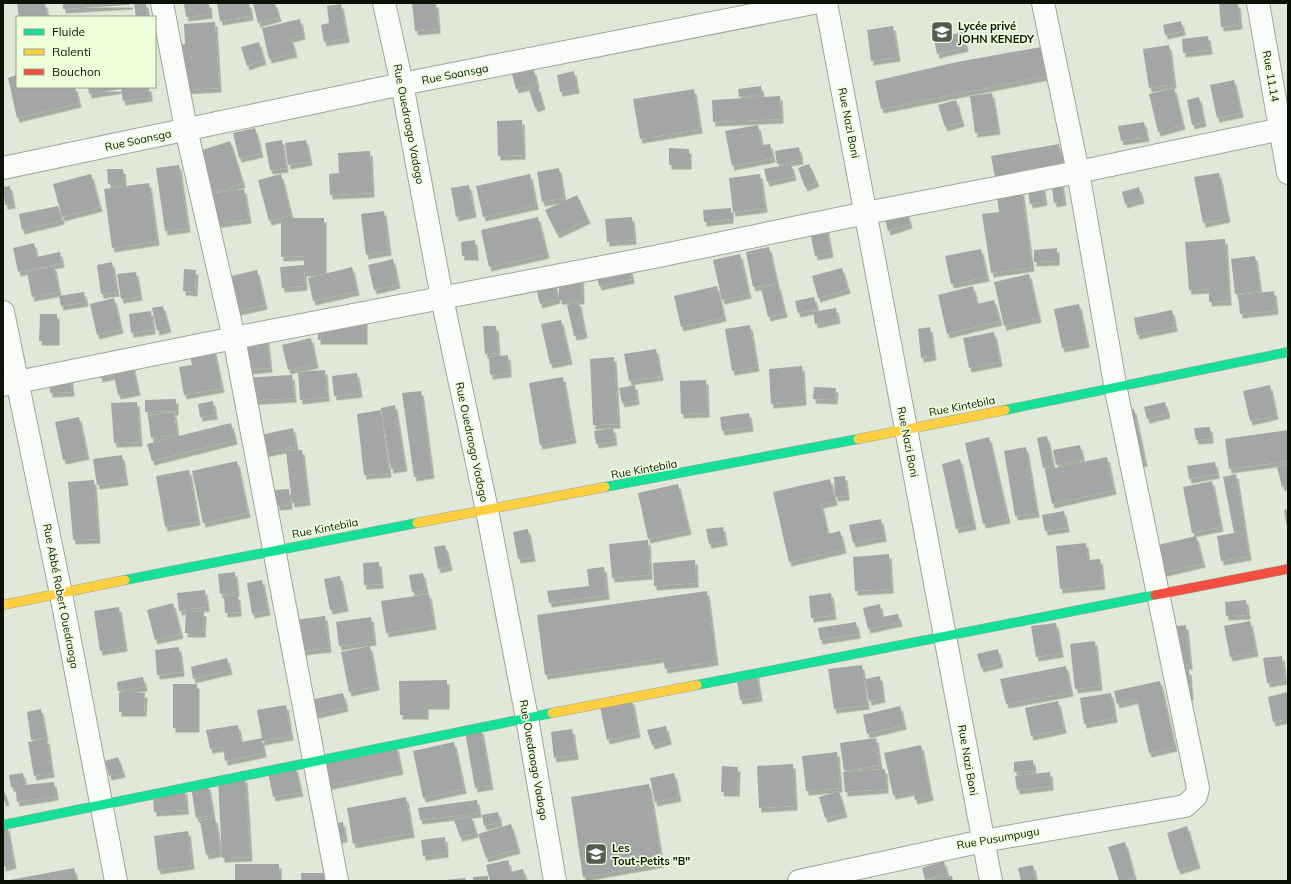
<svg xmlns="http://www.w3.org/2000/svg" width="1291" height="884" viewBox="0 0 1291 884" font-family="Mulish,sans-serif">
<defs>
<filter id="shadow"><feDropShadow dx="2.5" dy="4.5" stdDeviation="0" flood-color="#0004"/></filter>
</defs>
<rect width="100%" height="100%" fill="#e0e9d7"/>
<path fill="#a3a6a4" filter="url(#shadow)" d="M17,3H45L47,16L19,17Z
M63,3H130V5L63,9Z
M134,3H146L148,17H136Z
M184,3H209L210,14L186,17Z
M217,3H249L251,16L220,21Z
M253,3H275L279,17L258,23Z
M412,3H436L438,29L415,31Z
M1219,3H1238L1240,25L1221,27Z
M341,4L347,38L324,42L321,25L329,23L327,6Z
M300,19L303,35L291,38L295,53L269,59L262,28Z
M1181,21L1183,31L1165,35L1163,25Z
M215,22L219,88L181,90L178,45L185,44L184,24Z
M893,26L898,57L871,61L867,30Z
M963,32L966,47L937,54L934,39Z
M1208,36L1210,50L1183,53L1182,39Z
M259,42L264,60L247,66L241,47Z
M1169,45L1174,84L1149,88L1143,49Z
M1041,47L1046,76L881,109L875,81L957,62Z
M534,70L537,84L516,89L512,74Z
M574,71L577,89L560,92L557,75Z
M17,75V87H75L79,103L17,118L8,78Z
M1234,80L1241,113L1217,118L1210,85Z
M761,86L762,94L739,97L738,89Z
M88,87H149L150,97L123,101L121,89L89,94Z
M538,87L543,105L535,108L529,90Z
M1174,88L1183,125L1158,132L1149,94Z
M694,89L700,129L640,139L633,99Z
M992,93L998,130L975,133L970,96Z
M780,96L781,119L713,122L712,100Z
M1199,97L1204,122L1192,125L1187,100Z
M956,100L962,122L945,127L938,105Z
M522,120L523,155L498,156L497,121Z
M1144,122L1147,137L1121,141L1118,126Z
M758,125L762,145L770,144L773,158L732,166L725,131Z
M255,128L261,153L239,158L233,133Z
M282,140L286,168L270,170L265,143Z
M306,140L310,161L288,165L285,143Z
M230,141L243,183L209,194L196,152Z
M1059,144L1064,170L996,182L991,156Z
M799,147L801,160L777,164L775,151Z
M669,148L689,149V165H669Z
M370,151L372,193L330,195L329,174L339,173L338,153Z
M791,164L794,176L767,182L764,169Z
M809,164L817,182L805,187L798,168Z
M179,165L188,228L165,231L156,168Z
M559,168L564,198L542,202L537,172Z
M107,169H123L124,184H108Z
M1219,173L1228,218L1203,223L1194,177Z
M91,174L100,207L62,217L53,184Z
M281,174L291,215L269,221L258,180Z
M530,174L536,205L483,217L476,186Z
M760,174L765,208L733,212L729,178Z
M1061,180L1064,201L1054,203L1051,182Z
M1042,182L1045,201L1030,204L1027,184Z
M149,183L157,241L112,248L104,189Z
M469,185L474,213L456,217L451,188Z
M10,186L13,204L5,205L3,187Z
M1021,186L1032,267L991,273L982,214L999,212L996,189Z
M1139,187L1142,199L1125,204L1122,192Z
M244,189L249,219L214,224L209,194Z
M577,195L588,219L557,234L545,210Z
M904,202L910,224L888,231L882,208Z
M58,206L62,220L22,230L19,214Z
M731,208V219L704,222L703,210Z
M384,211L389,251L366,255L361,214Z
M538,217L547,254L489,267L481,230Z
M632,217L634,240L607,242L605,219Z
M281,218H324V272H304L305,286L282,288L280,267L304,265V256L281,257Z
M826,224L831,253L815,256L809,227Z
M1225,239L1229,301L1209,302V289L1189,290L1185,242Z
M475,240L476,256H462L461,242Z
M34,243L37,257L60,252L62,263L18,272L13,248Z
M769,247L777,283L753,287L746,252Z
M1057,248V261L1034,262V250Z
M981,249L987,277L951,284L945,256Z
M740,254L749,294L722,300L713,260Z
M1255,256L1260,291L1235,294L1231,259Z
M393,259L398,284L374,290L368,265Z
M629,261L632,279L599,286L595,269Z
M112,262L117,292L101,294L97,265Z
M54,266L59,292L32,297L27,272Z
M352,267L357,291L313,301L308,278Z
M842,268L848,289L818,298L812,276Z
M184,269L196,270L195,292L183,291Z
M257,270L265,305L234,312L227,277Z
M136,272L140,296L121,299L117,274Z
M559,272H581L582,300H559Z
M1029,274L1039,318L1004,326L994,282Z
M553,275L558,299L540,304L534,280Z
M778,284L785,313L768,317L761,288Z
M717,286L724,317L681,327L674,296Z
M973,286L977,304L994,300L1000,321L947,334L938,295Z
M1274,291L1276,310L1240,314L1238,295Z
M84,292L86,302L61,306L59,296Z
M814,297L817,309L798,313L795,301Z
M114,298L121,329L97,335L90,304Z
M579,302L585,334L574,336L567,305Z
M1079,304L1087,343L1062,348L1054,309Z
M163,306L169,328L157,331L152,308Z
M836,308L838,319L815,324L813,312Z
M1172,310L1175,327L1137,335L1134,318Z
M151,311L153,330L131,333L129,314Z
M40,314H57V341H39Z
M318,315H365V340H318Z
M561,320L570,360L550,364L541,324Z
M750,325L757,367L732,371L725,329Z
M483,326H496L498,353L485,354Z
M930,327L934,356L921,358L918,329Z
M266,332L270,368L239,371L236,336Z
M994,332L1000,362L969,368L963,338Z
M311,338L316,364L288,370L282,345Z
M212,340L222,388L184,395L179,367L192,365L188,345Z
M656,349L661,376L629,381L624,354Z
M508,355L509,373L490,375L489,357Z
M614,357L618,424L593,425L590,359Z
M131,358L138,391L118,395L114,375L100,378L97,364Z
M802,366L804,401L771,404L769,369Z
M325,370L327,397L300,400L298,372Z
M70,371L72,392L50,393L49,373Z
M357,373L360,393L334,396L332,376Z
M292,375L294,398L245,401L243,378Z
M563,377L574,439L540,445L529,383Z
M706,380L707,413L681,414L680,381Z
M635,385L637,400L622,403L619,388Z
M1270,385L1276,415L1250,421L1243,391Z
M814,387L836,388L835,400L813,399Z
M421,391L432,474L414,477L402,393Z
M176,399V411L145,412V400Z
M213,401L215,415L200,417L198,404Z
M137,402L140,442L114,443L111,403Z
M1165,402L1168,414L1147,419L1144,407Z
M395,405L405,467L391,469L381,408Z
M1134,409L1145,462L1131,465L1120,412Z
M381,410L389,473L364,475L357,414Z
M174,412L177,434L151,438L148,416Z
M749,413L751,427L722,431L720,417Z
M79,417L87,455L63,460L55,422Z
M231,423L235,440L152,461L147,444Z
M1210,427L1211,439L1196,440L1194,428Z
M293,428L296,446L260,454L256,436Z
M613,428L615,441L596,444L594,431Z
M1288,430V461L1229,469L1225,439Z
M1047,436L1053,465L1043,468L1037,438Z
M989,437L1008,519L983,524L965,443Z
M1080,445L1083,460L1056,465L1053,450Z
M1026,447L1037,513L1015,516L1004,451Z
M302,450L308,501L292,503L286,451Z
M122,455L126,481L97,485L93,459Z
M1107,457L1114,490L1052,504L1045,470Z
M960,459L974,525L956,529L942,464Z
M237,461L248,513L203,523L192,471Z
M1215,462L1217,474L1189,479L1187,466Z
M1288,464V485L1282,487L1277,467Z
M189,470L198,521L165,527L156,476Z
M1236,474L1249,556L1221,561L1217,536L1234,533L1223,477Z
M845,476L847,496L835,497L834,477Z
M830,479L835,501L821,504L828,534L840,531L844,549L789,562L773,492Z
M94,480L98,539L73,540L68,482Z
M1212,481L1221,527L1192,533L1183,487Z
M678,484L689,530L648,539L638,493Z
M289,489L290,505L277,506L275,490Z
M1288,509V527H1287L1284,510Z
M1064,511L1067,528L1045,531L1042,515Z
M881,519L884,537L853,543L849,525Z
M723,527L725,541L709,544L706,529Z
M528,529L533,557L518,559L513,532Z
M1196,536L1203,563L1157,574L1150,547Z
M648,540L650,575L612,578L609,544Z
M1086,543L1088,560L1100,559L1103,585L1060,589L1056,546Z
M445,545L450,566L438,569L434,547Z
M889,554L891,589L855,591L853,557Z
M695,560L696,583L654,586L653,563Z
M379,562L381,584L364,585L363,563Z
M604,567L607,595L549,603L547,591L589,586L587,569Z
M235,572L237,592L220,594L218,574Z
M423,573L426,590L412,592L409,575Z
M340,576L346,607L330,610L324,579Z
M262,580L268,611L252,614L247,583Z
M205,590L207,607L179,611L177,593Z
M707,591L716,661L665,669L663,658L545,675L537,615Z
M831,593L834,615L811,618L809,596Z
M429,594L434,625L386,633L381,601Z
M238,595L239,612L225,613L224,596Z
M1246,600L1248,615L1226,616L1225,602Z
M173,603L181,634L155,640L147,610Z
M880,604L882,617L898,614L900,622L868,629L863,608Z
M119,607L125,647L100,651L94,611Z
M186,611L204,612L203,633H185Z
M325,616L329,648L292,652L287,621Z
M371,617L374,641L339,646L336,622Z
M1250,621L1256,652L1230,657L1224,626Z
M856,622L858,634L820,640L818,628Z
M1056,623L1061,653L1036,657L1031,626Z
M1186,625L1190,665L1172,667L1168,627Z
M1095,641L1100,686L1075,689L1070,644Z
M370,646L377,686L349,692L341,652Z
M179,647L182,672L157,675L155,650Z
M998,649L1001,663L981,668L977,654Z
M1282,656L1285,680L1267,683L1263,658Z
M227,658L230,670L193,679L191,667Z
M862,665L867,705L834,709L828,669Z
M1066,666L1071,692L1006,704L1000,679Z
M1189,670L1191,696L1175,697L1172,672Z
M756,671L760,697L740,700L736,675Z
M880,676L883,698L869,701L865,679Z
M143,677L145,687L118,691L117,682Z
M447,680V705H426V715H400L399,681Z
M1160,681L1175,747L1149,753L1137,699L1117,704L1114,691Z
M173,684H197V728H173Z
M1288,692V719L1273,722L1268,697Z
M119,693H145L144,712H119Z
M343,693L346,707L313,715L310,700Z
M1111,693L1115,718L1084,724L1080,698Z
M632,700L638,733L607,740L600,706Z
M1058,701L1064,729L1031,736L1025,708Z
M286,705L291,736L262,741L264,753L225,761L223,747L210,749L206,730L238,725L241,742L262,738L257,710Z
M900,706L904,725L867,734L863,715Z
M41,709L46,737L31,740L27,712Z
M666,726L669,740L652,745L647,730Z
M481,729L491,785L475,788L465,732Z
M572,729L576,755L554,758L551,732Z
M876,738L880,765L844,771L840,743Z
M47,739L52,773L34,776L28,742Z
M454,742L464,789L423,798L413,751Z
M921,745L931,796L915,800L913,791L893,795L884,753Z
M396,746L401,770L321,787L315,763Z
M837,752L840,788L806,791L802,756Z
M118,757L123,773L109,776L105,761Z
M1033,760L1034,771L1014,772V762Z
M793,764L795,806L759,808L757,766Z
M295,766L301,792L273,797L268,772Z
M722,766L738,767L737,792H721Z
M885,769L886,789L845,792L843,772Z
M1050,772L1051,786L1017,790L1015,776Z
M23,773L25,785L54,782L56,796L17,802L15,787H11L9,775Z
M674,773L679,797L655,802L650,778Z
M245,778L250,857L222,858L218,780Z
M649,784L662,863L583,877L571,797Z
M208,785L213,815L196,818L191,787Z
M3,788L7,801L3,802Z
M185,790L186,810L154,812L153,792Z
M839,791L845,813L825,818L819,797Z
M406,797L412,833L353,844L347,808Z
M477,800L479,813L420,820L418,808Z
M498,812L500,822L484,826L482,815Z
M471,816L476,833L460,837L454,820Z
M215,818L221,852L206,855L200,821Z
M343,822L345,838L330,840L328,825Z
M511,824L518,849L486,858L478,834Z
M7,826L14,864L3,867V827Z
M1187,826L1198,864L1178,870L1167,833Z
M188,831L192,865L158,870L154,836Z
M445,837L446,853L423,856L421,840Z
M1125,842L1135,878L1119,881L1108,847Z
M508,860L511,872L523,869L526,881H490L486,865Z
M944,861L947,873L925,880L922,868Z
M235,864H279V881H235Z
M1033,865L1036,881H1021L1018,868Z
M74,868L77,881H10V880Z
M301,873H324V881H301Z
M488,876V881H473V877Z
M952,876L953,881H928L927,880Z
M465,878L466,881H446V880Z"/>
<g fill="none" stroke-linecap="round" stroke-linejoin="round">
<g stroke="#9fa598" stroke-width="24">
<path id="street" d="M162,3L186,129L234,338L337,881
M384,3L402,84L442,298L487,510L527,718L555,881
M826,3L991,881
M1258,3L1288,173
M3,168L402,84L813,3
M3,312L61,594L116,881
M3,385L234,338L654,257L866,213L1078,172L1281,129
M799,881L983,841L1185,806L1196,796L1198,788L1116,390L1078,172L1043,3"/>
</g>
<g stroke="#9fa598" stroke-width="10">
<path id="fast" d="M1005,410L1288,352
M605,487L858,439
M125,580L417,523
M697,685L1155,595
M3,825L552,713"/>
</g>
<g stroke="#9fa598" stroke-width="10">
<path id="slow" d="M858,439L1005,410
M417,523L605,487
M3,605L125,580
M552,713L697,685"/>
</g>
<g stroke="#9fa598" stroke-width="10">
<path id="jam" d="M1155,595L1288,569"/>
</g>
<use href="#street" stroke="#fafcf9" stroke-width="22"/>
<use href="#fast" stroke="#16e098" stroke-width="9"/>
<use href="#slow" stroke="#ffcf43" stroke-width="9"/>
<use href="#jam" stroke="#f24e42" stroke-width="9"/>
</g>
<defs>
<g id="school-square" transform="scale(1.15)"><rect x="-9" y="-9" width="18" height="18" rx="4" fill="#565d4f" stroke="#eeffdc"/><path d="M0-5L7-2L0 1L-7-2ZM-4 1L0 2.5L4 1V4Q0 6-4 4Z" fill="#fff"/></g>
</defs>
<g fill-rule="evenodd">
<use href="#school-square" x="942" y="32"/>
<use href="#school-square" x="596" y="854"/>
</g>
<g text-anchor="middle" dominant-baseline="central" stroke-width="3.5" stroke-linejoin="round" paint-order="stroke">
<g font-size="11" font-weight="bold" fill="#0c1106" stroke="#eeffdc" text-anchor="start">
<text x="958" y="26">Lycée privé<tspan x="958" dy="13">JOHN KENEDY</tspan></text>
<text x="612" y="848">Les<tspan x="612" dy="13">Tout-Petits "B"</tspan></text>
</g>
<g font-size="11" fill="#0c1106" stroke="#eeffdc">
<text transform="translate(455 74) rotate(-11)">Rue Soansga</text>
<text transform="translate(1271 76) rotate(80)">Rue 11.14</text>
<text transform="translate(849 123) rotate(79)">Rue Nazi Boni</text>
<text transform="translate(409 124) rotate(79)">Rue Ouedraogo Vadogo</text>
<text transform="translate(138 140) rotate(-12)">Rue Soansga</text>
<text transform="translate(962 406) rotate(-11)">Rue Kintebila</text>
<text transform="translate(472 442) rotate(78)">Rue Ouedraogo Vadogo</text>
<text transform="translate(908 442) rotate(79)">Rue Nazi Boni</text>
<text transform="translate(644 469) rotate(-10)">Rue Kintebila</text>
<text transform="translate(325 528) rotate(-11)">Rue Kintebila</text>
<text transform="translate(61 596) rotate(79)">Rue Abbé Robert Ouedraogo</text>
<text transform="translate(534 760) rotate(80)">Rue Ouedraogo Vadogo</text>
<text transform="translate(968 760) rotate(80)">Rue Nazi Boni</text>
<text transform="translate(998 838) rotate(-10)">Rue Pusumpugu</text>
</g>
</g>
<rect width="1291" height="884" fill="none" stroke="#0c1106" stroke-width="8"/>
<rect x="16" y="16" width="140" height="72" fill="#eeffdc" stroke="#94a086"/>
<rect x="24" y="29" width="20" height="6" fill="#16e098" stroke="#94a086"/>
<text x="52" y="36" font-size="12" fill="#0c1106">Fluide</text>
<rect x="24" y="49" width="20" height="6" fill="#ffcf43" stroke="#94a086"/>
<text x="52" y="56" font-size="12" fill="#0c1106">Ralenti</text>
<rect x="24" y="69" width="20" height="6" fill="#f24e42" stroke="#94a086"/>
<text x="52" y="76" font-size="12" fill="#0c1106">Bouchon</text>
</svg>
